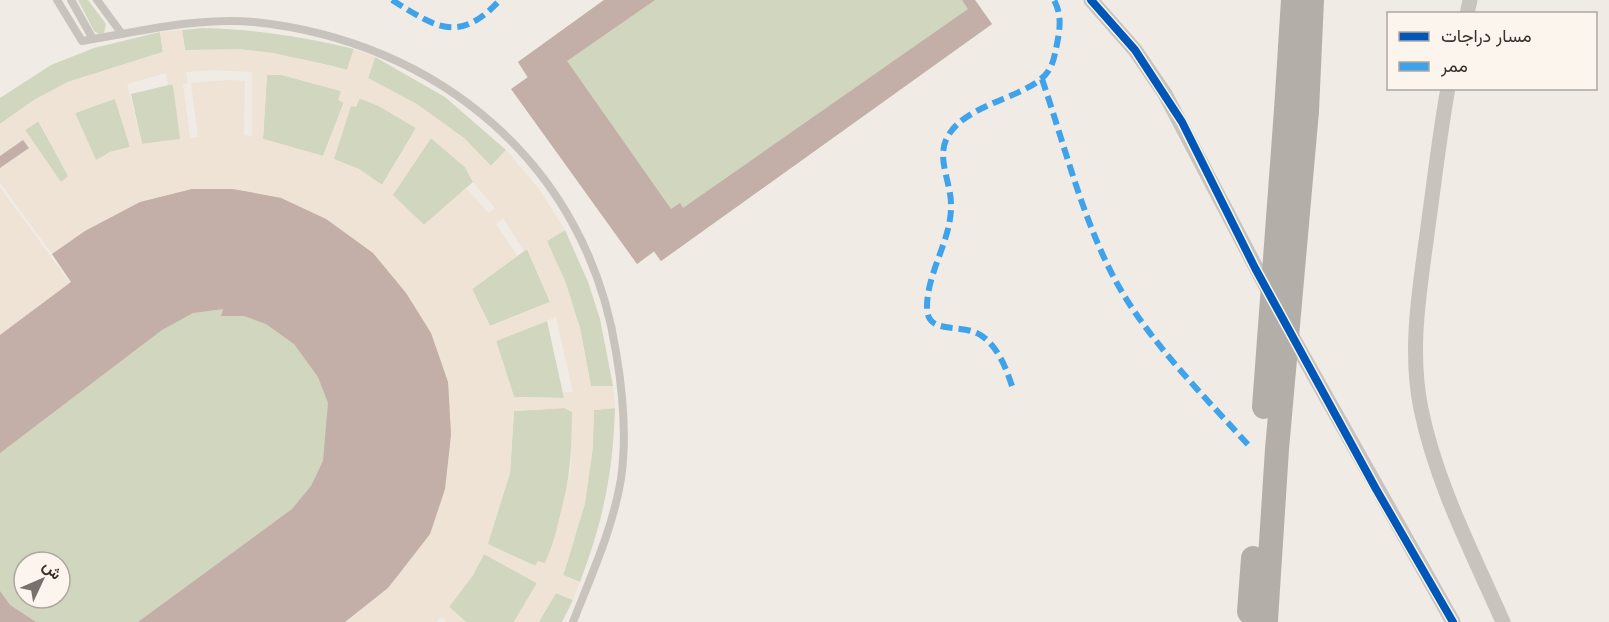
<svg xmlns="http://www.w3.org/2000/svg" width="1609" height="622" viewBox="0 0 1609 622" font-family="Poppins,Vazirmatn,sans-serif">
<rect width="100%" height="100%" fill="#f0ebe5"/>
<path fill="#d1d6bf" fill-rule="evenodd" d="M78,0H88L106,24L104,33L99,34L94,31Z
M604,0H975L992,24L661,261L654,252L637,264L518,62Z
M203,28C255,29 303,37 354,49L347,70C293,55 241,49 185,50L182,30Z
M160,32L163,52L68,82L34,100L0,124V98L51,65L94,48Z
M375,57L445,97L506,150L491,166L464,138L368,78Z
M267,74L282,75L341,91L344,102L323,156L263,139Z
M173,84L181,139L142,144L131,94Z
M115,98L130,147L110,152L96,161L75,113Z
M359,98L379,106L416,128L382,185L359,169L333,159L351,105Z
M38,121L69,177L61,183L25,130Z
M431,138L465,167L473,182L424,225L392,195Z
M192,189C221,189 253,189 282,198C355,224 414,285 440,357C442,366 447,375 448,383C452,407 452,432 449,456C446,482 443,511 430,535C409,572 377,597 345,622H0V335L71,282L52,254L85,231L140,202ZM24,562H60V598H24Z
M565,230L588,282L600,319L613,386L591,387L580,328L547,241Z
M527,249L550,302L490,326L472,289Z
M547,321L564,398L514,397L496,341Z
M565,408L572,412C573,464 565,515 545,564L536,566L487,545L510,473L514,411Z
M615,408C613,474 603,521 580,582L563,575C582,521 592,467 594,410Z
M484,554L537,583L514,622H466L449,607L473,575Z
M556,593L573,600L562,622H538Z"/>
<path fill="#eee3d5" fill-rule="evenodd" d="M182,30L185,50L239,49L274,53L347,70L354,49L375,57L368,78L417,104L464,138L491,166L506,150L539,189L565,230L547,241L566,283L580,328L591,386H613L615,408L594,410L593,448L585,504L563,575L580,582L573,600L556,593L539,622H514L537,583L484,554L473,575L449,607L466,622H446L441,617L436,622H345L388,588L430,534L445,489L451,435L448,382L431,333L406,293L373,253L326,219L281,198L233,189H192L140,202L85,231L52,254L0,183V124L34,100L68,82L163,52L160,32ZM212,70L252,72V136L244,135L245,81L231,80L191,83L198,137L190,138L183,84L188,83L186,72ZM166,73L168,85H173L180,139L142,144L127,84ZM267,75H282L341,91L338,100L344,103L323,156L263,139ZM360,98L379,106L416,128L382,185L359,169L334,159L351,106L356,107ZM115,99L130,147L110,152L96,160L75,113ZM39,121L68,176L61,182L25,130ZM431,138L465,167L473,182L495,208L489,213L466,188L424,225L393,195ZM503,218L524,251L528,249L550,302L490,326L472,289L517,256L496,224ZM556,317L573,392H564L563,398L514,397L496,341ZM564,408L572,412L571,469L553,545L545,563L538,561L535,566L488,544L510,473L514,411Z
M0,187L70,283L0,335Z"/>
<path fill="#c3afa7" d="M604,0H655L567,61L671,209L680,203L683,208L968,9L962,0H975L992,24L661,261L654,251L637,264L511,89L528,77L518,62Z
M23,140L29,148L0,168V156Z
M192,189H233L281,198L326,219L373,253L406,293L431,333L448,382L451,435L445,489L430,534L388,588L345,622H138L292,509L311,486L323,461L328,403L318,377L294,344L266,324L244,316H221L223,309L193,313L162,330L0,453V335L71,282L52,254L85,231L140,202Z
M0,591L10,605L36,622H0Z"/>
<g fill="none" stroke-linecap="round" stroke-linejoin="round">
<path stroke="#c9c3be" stroke-width="8" d="M57,0L82,41L93,39
M71,0L93,39L122,34L97,0
M122,34C164,26 211,18 254,22C438,41 587,165 616,352C623,393 627,437 621,479C613,528 591,576 573,622"/>
<path stroke="#c9c3be" stroke-width="15" d="M1091,0L1135,50L1165,94L1271,296
M1467,14L1470,0
M1448,88C1440,132 1435,176 1429,219C1421,283 1408,346 1421,409C1436,483 1473,554 1503,622
M1289,331L1453,622"/>
<path stroke="#b4aea8" stroke-width="24" d="M1286,110L1293,0
M1307,111L1312,0"/>
<path stroke="#b4aea8" stroke-width="24" d="M1264,407L1286,110
M1249,612L1253,558
M1266,620L1277,449L1307,111"/>
<path stroke="#3fa3eb" stroke-width="6" stroke-dasharray="12 6" stroke-linecap="butt" d="M392,0C437,28 459,44 500,0
M1042,79C1066,149 1086,234 1125,297C1159,352 1208,400 1251,448
M1012,386C1006,368 998,347 982,336C963,322 928,336 927,309C926,274 951,241 951,207C952,183 935,158 948,136C967,102 1033,97 1049,70C1054,62 1055,53 1057,44C1060,28 1062,15 1054,0"/>
<g stroke="#fbf5ee" stroke-width="11">
<path id="cycleway" d="M1091,0L1135,50L1182,122L1255,268L1376,489L1453,622"/>
</g>
<use href="#cycleway" stroke="#0057b8" stroke-width="8"/>
</g>
<rect x="1387" y="12" width="210" height="78" fill="#fbf5ee" stroke="#aea6a0" stroke-width="1.5"/>
<rect x="1399" y="32" width="30" height="9" fill="#0057b8" stroke="#aea6a0" stroke-width="1.5"/>
<text x="1441" y="42" font-size="18" fill="#3b302b">مسار دراجات</text>
<rect x="1399" y="62" width="30" height="9" fill="#3fa3eb" stroke="#aea6a0" stroke-width="1.5"/>
<text x="1441" y="72" font-size="18" fill="#3b302b">ممر</text>
<g transform="translate(42 580) rotate(46)"><circle r="28" fill="#fbf5ee" stroke="#aea6a0" stroke-width="1.5"/>
<path d="M0-4.5L10 22L0 15L-10 22Z" fill="#7a716c"/>
<text y="-9" font-size="16" font-weight="bold" text-anchor="middle" fill="#3b302b">ش</text>
</g>
</svg>
